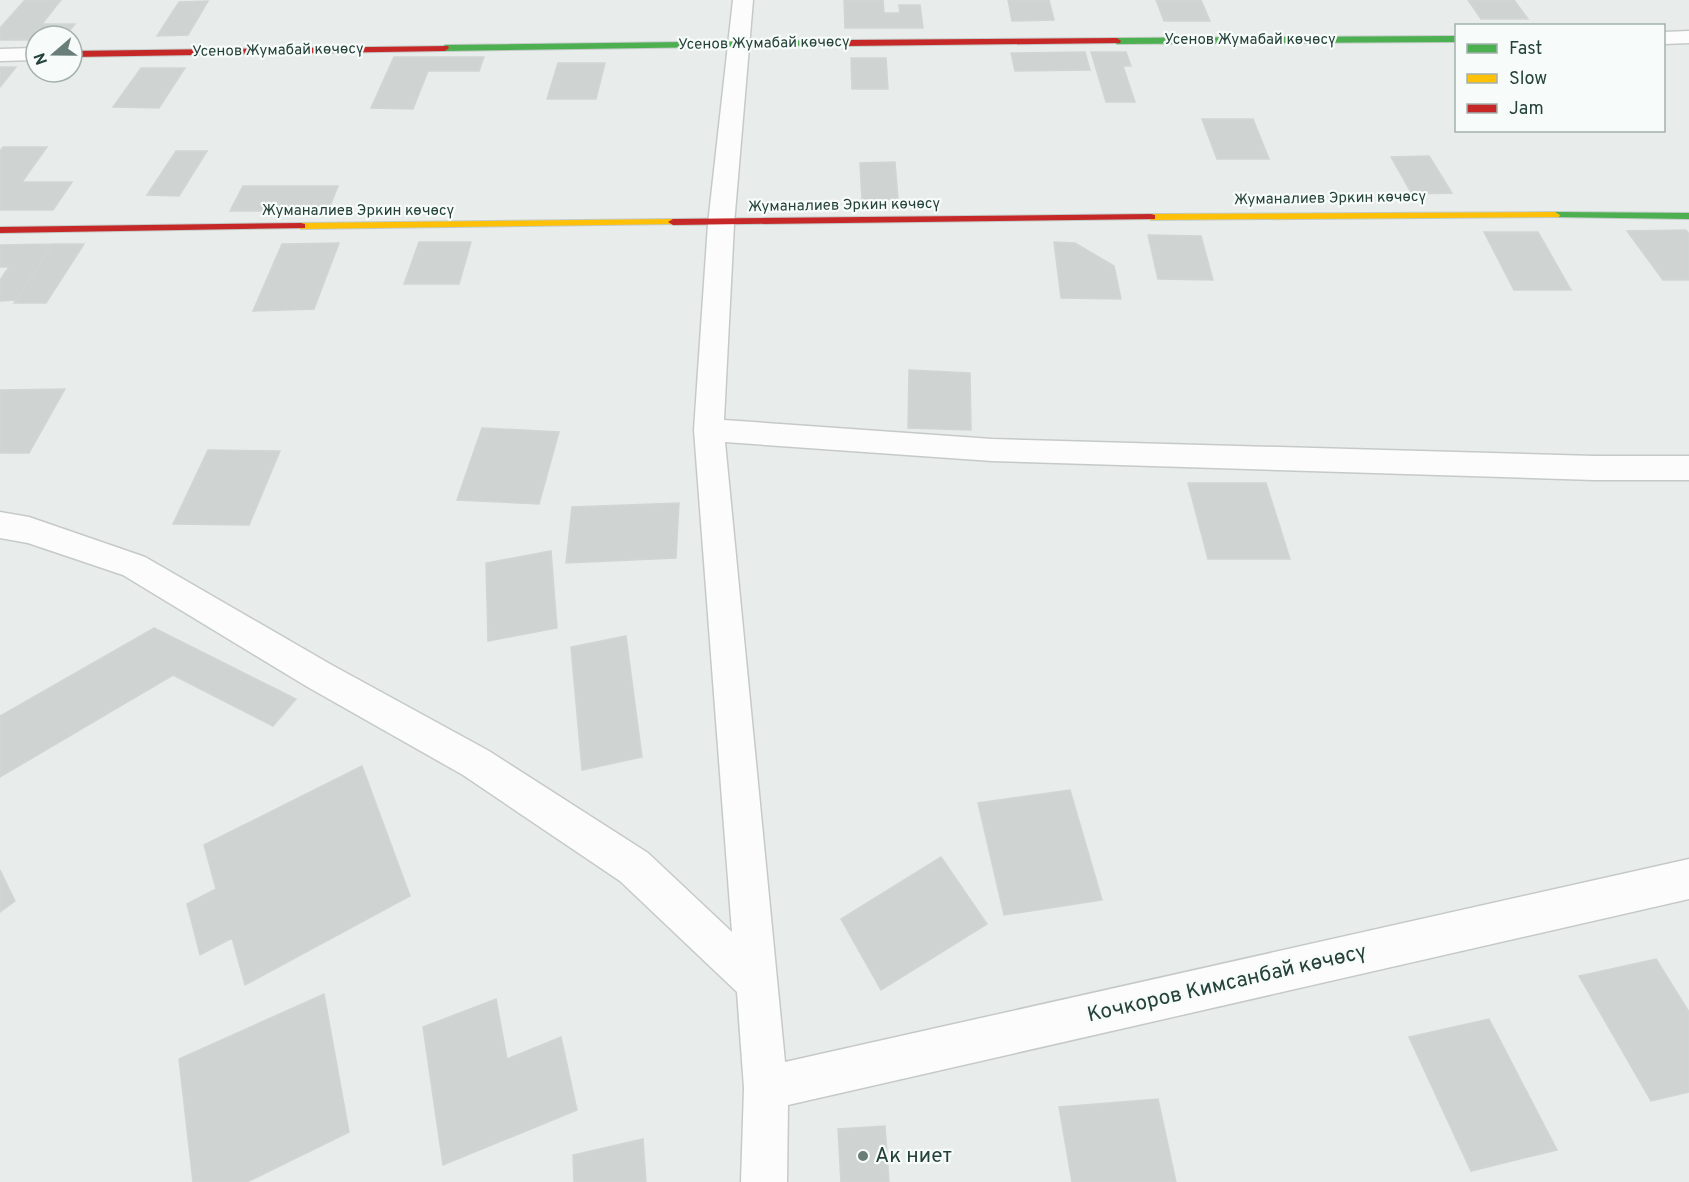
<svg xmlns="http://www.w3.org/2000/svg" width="1689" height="1182" viewBox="0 0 1689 1182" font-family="Overpass,sans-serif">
<rect width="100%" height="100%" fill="#e8edeb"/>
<path fill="#cfd4d2" stroke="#d1d6d4" stroke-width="1.5" d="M25,0H61L42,24H75L65,36H36V40H0V28Z
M844,0H883L884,13H900L899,5H920L923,28H845Z
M1008,0H1049L1054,20L1012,21Z
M1156,0H1201L1210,21H1164Z
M1468,0H1514L1528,19H1481Z
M208,1L188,35L157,36L179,2Z
M1085,52L1090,70L1015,71L1011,53Z
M1091,52H1126L1131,66H1123L1135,102H1106Z
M394,57H484L479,71H428L413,109L371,108Z
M851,58H886L888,89H852Z
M558,63H605L596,99H547Z
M0,67H16L0,87Z
M141,68H185L159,108L113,107Z
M1202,119H1253L1269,159H1217Z
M3,147H47L22,182H72L53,210H0V151Z
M176,151H207L179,196L147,195Z
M1429,156L1452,193L1412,194L1391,157Z
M895,162L898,199L862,200L860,163Z
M243,186H338L328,211H230Z
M1686,230L1689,234V280H1663L1627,231Z
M1484,232H1538L1571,290H1514Z
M1148,235L1201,236L1213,280L1158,279Z
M419,242H471L459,284H404Z
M1054,242L1075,243L1114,266L1121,299L1061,298Z
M339,243L314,309L253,311L282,244Z
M53,244L16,300L0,301V280L9,267H0V245Z
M53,244H84L46,303H14Z
M909,370L970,373L971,430L908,428Z
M65,389L29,453H0V390Z
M482,428L559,432L539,504L457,500Z
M208,450L280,451L249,525L173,524Z
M1188,483H1266L1290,559H1208Z
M679,503L676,558L566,563L572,507Z
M551,551L557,628L488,641L486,563Z
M154,628L296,699L273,726L173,675L0,777V716Z
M626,636L642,757L582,770L571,647Z
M362,766L410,896L245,985L232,938L200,955L187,904L216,889L204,845Z
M1070,790L1102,900L1004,915L978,803Z
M941,857L987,924L881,990L841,919Z
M0,870L15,901L0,912Z
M1656,959L1689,1012V1092L1651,1101L1579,976Z
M324,994L349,1132L247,1182H193L179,1059Z
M496,999L507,1059L561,1037L577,1110L443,1165L423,1027Z
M1489,1019L1557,1150L1471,1171L1409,1037Z
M1158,1099L1176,1182H1072L1059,1107Z
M885,1126L889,1182H841L838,1129Z
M643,1139L646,1182H574L573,1155Z"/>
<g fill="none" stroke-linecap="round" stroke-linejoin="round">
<g stroke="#c5cac8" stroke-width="3">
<path id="street" d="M733,0H753L734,224L724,420L992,439L1594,456H1689V480H1594L992,461L725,442L785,1062L1689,859V899L788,1105L787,1182H741L744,1088L737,992L620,881L463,775L306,686L123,575L28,543L0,538V512L29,517L145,557L330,664L489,751L648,853L732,932L694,430L708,224Z
M1689,31V43L1664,44V32Z
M36,48V60L0,61V49Z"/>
</g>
<g stroke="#c3cbc8" stroke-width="2">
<path id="fast" d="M1456,36V42L1117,44L1113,41L1117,38Z
M847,40L851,43L850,45L445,51L441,48L445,45Z
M1555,212L1689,213V219L1551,217L1550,215Z"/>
</g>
<g stroke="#c3cbc8" stroke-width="2">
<path id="slow" d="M1555,212L1560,215L1559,217L1151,220L1146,217L1151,214Z
M673,219L677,220V224L301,229L296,226L301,223Z"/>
</g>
<g stroke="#c3cbc8" stroke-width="2">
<path id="jam" d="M1117,38L1121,41L1120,43L847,46L843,43L847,40Z
M448,46L449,48L445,51L72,57V51Z
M1151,214L1155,215V219L673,225L668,222L673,219Z
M301,223L305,224V228L0,233V227Z"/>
</g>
<use href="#street" fill="#fcfcfc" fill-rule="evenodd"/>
<use href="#fast" fill="#4caf50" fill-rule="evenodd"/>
<use href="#slow" fill="#ffc107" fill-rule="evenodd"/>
<use href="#jam" fill="#c62828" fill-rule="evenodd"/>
</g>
<circle fill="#697e78" stroke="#f7fbf9" stroke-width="2" cx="863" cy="1156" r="6"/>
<g text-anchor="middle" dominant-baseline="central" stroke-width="4.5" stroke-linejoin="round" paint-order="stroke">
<g font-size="15" fill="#24423a" stroke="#f7fbf9">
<text x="1250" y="40">Усенов Жумабай көчөсү</text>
<text transform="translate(764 44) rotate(-1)">Усенов Жумабай көчөсү</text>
<text transform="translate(278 51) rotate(-1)">Усенов Жумабай көчөсү</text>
<text transform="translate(1330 199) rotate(-1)">Жуманалиев Эркин көчөсү</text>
<text transform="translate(844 206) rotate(-1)">Жуманалиев Эркин көчөсү</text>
<text x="358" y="211">Жуманалиев Эркин көчөсү</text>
</g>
<g font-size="21" fill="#24423a" stroke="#f7fbf9">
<text transform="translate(1227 984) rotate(-13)">Кочкоров Кимсанбай көчөсү</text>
</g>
<g font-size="21" fill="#24423a" stroke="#f7fbf9" text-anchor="start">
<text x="875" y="1156">Ак ниет</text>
</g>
</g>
<rect x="1455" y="24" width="210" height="108" fill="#f7fbf9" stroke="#a3b1ad" stroke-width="1.5"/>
<rect x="1467" y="44" width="30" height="9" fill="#4caf50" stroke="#a3b1ad" stroke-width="1.5"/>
<text x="1509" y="54" font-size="18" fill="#24423a">Fast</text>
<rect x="1467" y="74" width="30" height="9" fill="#ffc107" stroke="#a3b1ad" stroke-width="1.5"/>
<text x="1509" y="84" font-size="18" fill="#24423a">Slow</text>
<rect x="1467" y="104" width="30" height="9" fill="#c62828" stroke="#a3b1ad" stroke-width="1.5"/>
<text x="1509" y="114" font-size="18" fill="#24423a">Jam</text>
<g transform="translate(54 54) rotate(250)"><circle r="28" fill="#f7fbf9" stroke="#a3b1ad" stroke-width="1.5"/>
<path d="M0-4.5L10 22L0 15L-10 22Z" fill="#697e78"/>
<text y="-9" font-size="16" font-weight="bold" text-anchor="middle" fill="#24423a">N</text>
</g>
</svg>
